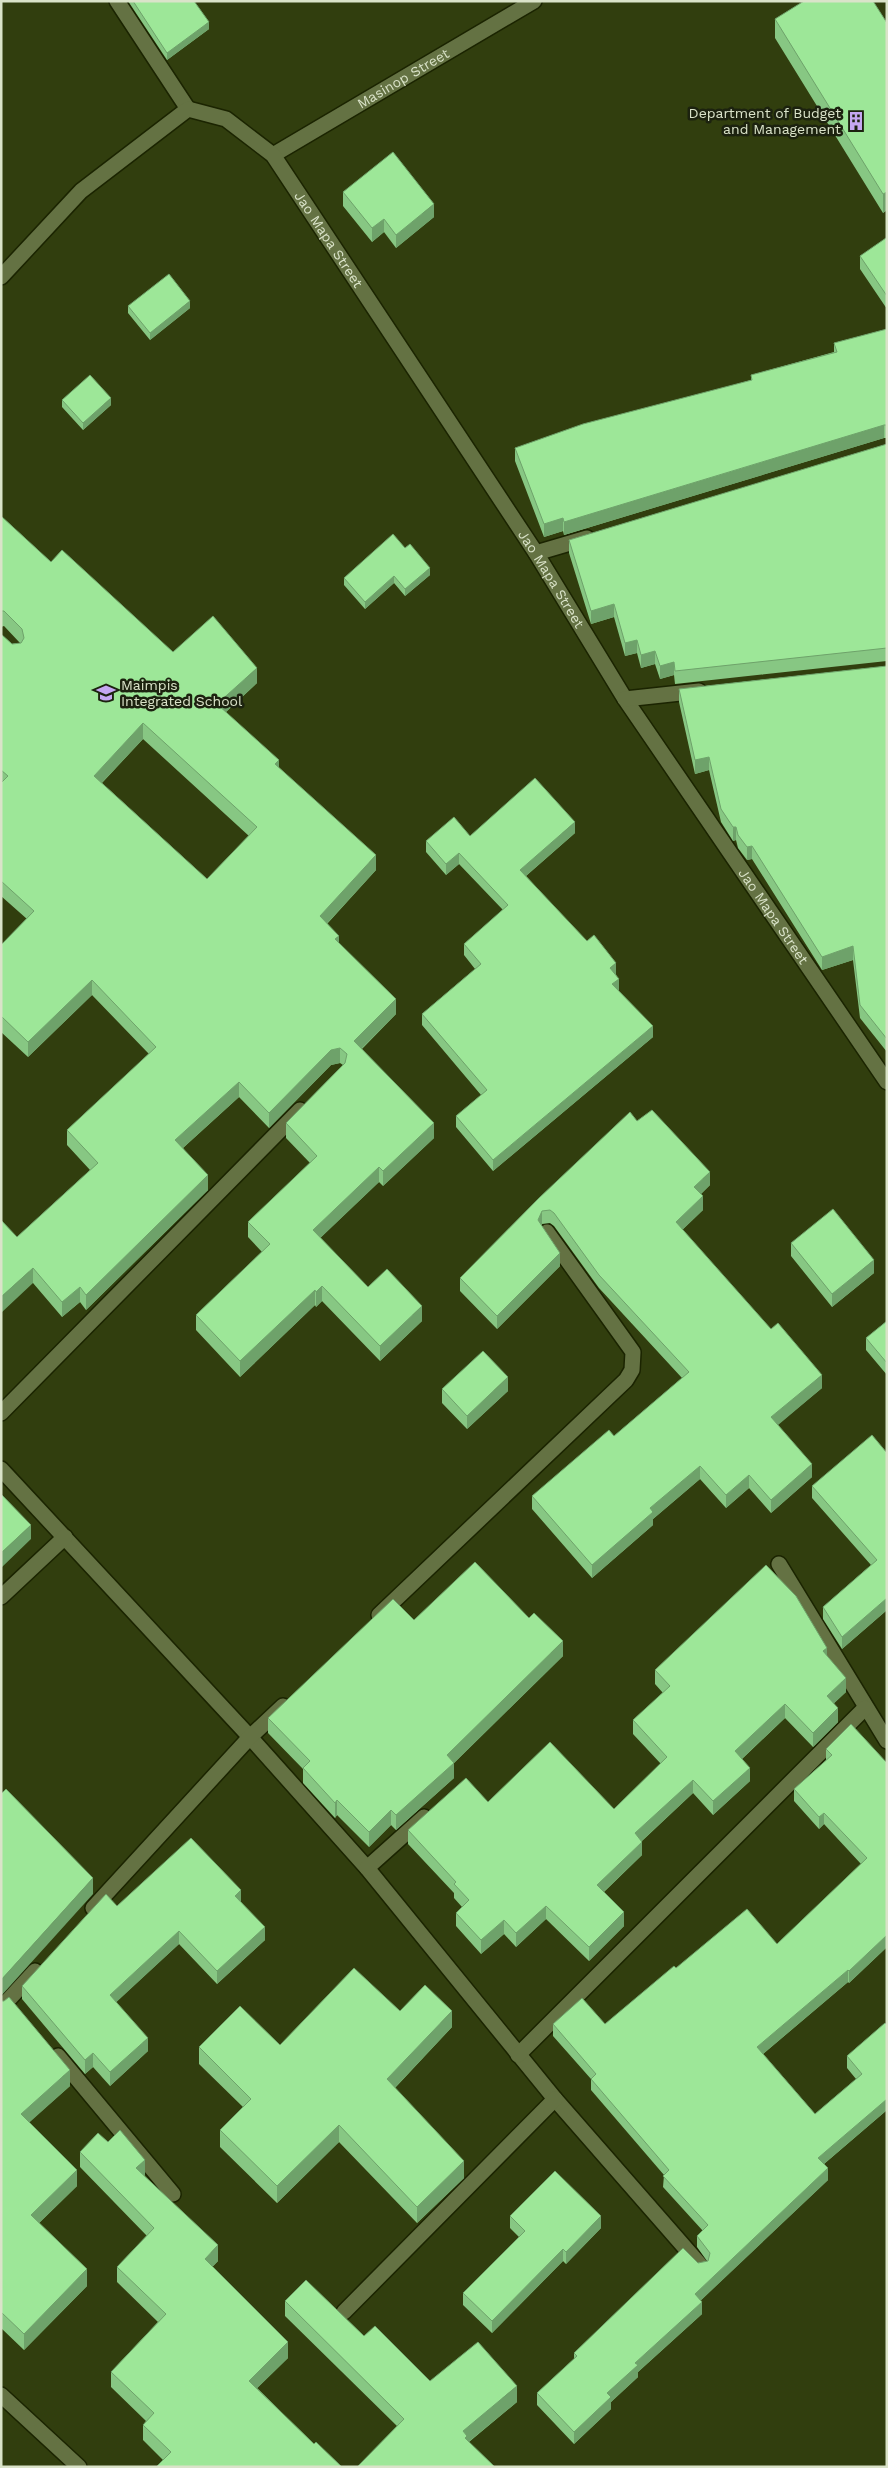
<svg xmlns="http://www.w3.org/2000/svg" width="888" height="2468" viewBox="0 0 888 2468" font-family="'Work Sans',sans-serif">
<rect width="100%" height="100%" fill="#313e0e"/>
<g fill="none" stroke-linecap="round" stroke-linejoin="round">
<g stroke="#1b2401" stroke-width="18">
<g id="street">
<path d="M117,1L188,109"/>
<path id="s1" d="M273,155L534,1"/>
<path d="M536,553L587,538"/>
<path d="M1,1413L300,1110"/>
<path d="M1,1469L250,1737L367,1868L555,2099L701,2266"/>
<path d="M779,1564L887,1741"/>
<path d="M1,1597L65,1537"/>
<path d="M379,1615L626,1380L632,1370L633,1352L547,1232"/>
<path d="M367,1868L424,1817"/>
<path d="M93,1908L250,1737L283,1706"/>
<path d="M1,2008L35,1971"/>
<path d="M518,2055L865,1708"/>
<path d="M58,2056L173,2194"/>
<path d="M344,2312L555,2099"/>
<path d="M1,2395L79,2467"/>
</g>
</g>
<g stroke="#1b2401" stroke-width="18">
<g id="secondary">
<path id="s2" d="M1,277L81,191L188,109L226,119L273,155L536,553L625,699L887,1082"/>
<path d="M625,699L699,691"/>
</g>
</g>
<use href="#street" stroke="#647243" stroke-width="15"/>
<use href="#secondary" stroke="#647243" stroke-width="15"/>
</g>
<path fill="#87c783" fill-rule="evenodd" d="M128,1H194L209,29L167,60Z
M775,19L887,23V210L883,213L775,38Z
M343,192L434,217L396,248L384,232L372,242L343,206Z
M887,240V309L860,269V256Z
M128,306L190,308L150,340L128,313Z
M887,329V438H884L564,535L563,531L544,537L515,461V448L751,380V375L834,352V343Z
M62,400L111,405L83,430L62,407Z
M887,444V661L675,684L674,675L660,679L655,664L641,668L637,653L625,656L614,617L591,624L569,553V540Z
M1,516L51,562L173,652L257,683L226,712L376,870L327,924L339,943L396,1014L362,1049L434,1138L383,1186L379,1182L320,1238L368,1287L422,1321L380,1361L322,1301L316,1307L315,1305L240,1377L196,1330V1315L262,1252L248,1237V1222L310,1163L286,1138V1123L343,1065L340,1063L331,1065L269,1128L239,1097L183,1148L208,1190L86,1310L80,1302L62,1317L33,1283L17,1237L90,1170L67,1145V1130L149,1054L92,995L28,1057L1,1032V945L27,919L1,896V634L12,644L20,643L4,626L1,627ZM143,739L249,836L207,879L102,783Z
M405,548L430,575L405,596L394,583L365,609L344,585V578Z
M887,666V1052L860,1018L853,960L822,970L752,859L747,860L738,848L736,840L733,841L721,822L709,770L695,774L679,702V689Z
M575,833L526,876L616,974L619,990L618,991L653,1037L493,1171L456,1127V1116L481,1095L422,1025V1014L475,969L464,955V944L503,910L459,864L446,875L426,852V841L470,836Z
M637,1121L710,1185L701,1194L703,1210L682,1230L822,1388L777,1425L812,1477L771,1513L749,1488L726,1508L700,1479L653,1519V1525L592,1578L532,1509V1496L614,1436L682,1378L599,1288L554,1226L550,1223L542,1224L541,1226L560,1266L497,1329L460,1291V1278Z
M791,1243L874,1273L832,1307L791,1256Z
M887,1321V1375L866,1350V1338Z
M442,1389L508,1391L467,1429L442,1403Z
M887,1453V1610L842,1649L823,1619V1607L871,1565L812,1498V1486Z
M414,1620L563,1656L454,1763V1778L396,1830L391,1825L369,1847L337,1815L335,1818L303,1783V1769L268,1733V1718Z
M827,1656L846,1692L834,1703L838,1722L813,1747L785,1718L742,1759L750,1781L713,1815L693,1793L642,1841V1855L604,1892L624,1926L589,1961L546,1919L516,1947L504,1934L481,1954L456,1926V1913L462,1907L454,1898V1893L408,1844V1830L488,1802L614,1809L661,1764L633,1734V1720L663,1693L655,1684V1670Z
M826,1749L887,1763V1947L849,1983L848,1982L763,2054L815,2114L856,2079L847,2068V2056L885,2023L887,2110L824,2164L828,2180L701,2300L702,2314L638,2372V2377L611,2402V2409L574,2444L537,2405V2393L574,2359V2353L698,2263L707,2261L697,2247V2236L703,2231L663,2187L664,2175L591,2090V2079L553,2036V2024H605L676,1968L777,1944L861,1864L824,1824L819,1829L794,1801V1789L826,1761Z
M241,1902L265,1940L217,1984L179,1944L116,2002L148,2051L110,2086L93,2067L85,2074L22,1999V1986L117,1906Z
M1,2001L70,2086L29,2122L77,2186L39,2223L87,2286L24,2350L1,2328Z
M400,2011L452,2027L395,2088L464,2178L417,2223L339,2142L277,2203L220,2147V2130L243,2107L199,2064V2047L280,2045Z
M108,2142L145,2175L144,2176L218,2261L212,2267L288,2358L257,2388L314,2444L342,2467L163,2460L143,2440V2425L146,2421L111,2387V2372L158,2322L117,2282V2267L147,2236L80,2167V2152Z
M510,2216L601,2228L566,2264L563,2261L492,2333L463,2305V2293L519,2237L510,2228Z
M285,2301L364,2336L430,2381L517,2402L469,2442L397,2426L285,2316Z"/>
<path fill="#6ea26a" d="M209,22V29L167,60V53Z
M887,192V210L883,213V194Z
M434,204V217L396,248V235Z
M384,219V232L372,242V228Z
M190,301V308L150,340V333Z
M111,398V405L83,430V423Z
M884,425V438L564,535V522Z
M563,518V531L544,537V524Z
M430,568V575L405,596V589Z
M394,576V583L365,609V602Z
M614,604V617L591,624V611Z
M637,640V653L625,656V643Z
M655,651V664L641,668V655Z
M674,662V675L660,679V666Z
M257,668V683L217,720V704Z
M143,723V739L94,791V776Z
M709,757V770L695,774V760Z
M279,760V775L275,764Z
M575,822V833L520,881V870Z
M733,827H736V840L733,841Z
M752,846V859L747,860V847Z
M459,853V864L446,875V864Z
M376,855V870L320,931V916Z
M339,936V951L335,939Z
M853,946V960L822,970V957Z
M616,963V974L610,979V968Z
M619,979V990L612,996V984Z
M92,980V995L28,1057V1042Z
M396,999V1014L354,1056V1041Z
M653,1026V1037L493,1171V1160Z
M340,1048V1063L331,1065L269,1128V1113L331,1050Z
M239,1082V1097L175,1155V1140Z
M434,1123V1138L383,1186V1171Z
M379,1167V1182L313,1245V1230Z
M710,1172V1185L694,1200V1187Z
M208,1175V1190L86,1310V1295Z
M703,1196V1210L676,1236V1222Z
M542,1211V1224L538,1233V1220Z
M560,1253V1266L497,1329V1316Z
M874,1260V1273L832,1307V1294Z
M33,1268V1283L1,1313V1297Z
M322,1286V1301L316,1307V1292Z
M80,1287V1302L62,1317V1302Z
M315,1290V1305L240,1377V1361Z
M422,1306V1321L380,1361V1346Z
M822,1375V1388L771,1431V1417Z
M508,1377V1391L467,1429V1416Z
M812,1464V1477L771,1513V1500Z
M700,1466V1479L653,1519V1525L592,1578V1565L650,1508Z
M749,1475V1488L726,1508V1495Z
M31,1525V1539L1,1568V1553Z
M887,1598V1610L842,1649V1637Z
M563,1641V1656L454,1763V1778L396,1830V1815L447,1755Z
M827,1648V1661L823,1651Z
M846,1678V1692L827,1710V1696Z
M785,1704V1718L735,1765V1751Z
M838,1708V1722L813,1747V1733Z
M750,1768V1781L713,1815V1801Z
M693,1780V1793L635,1847V1833Z
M337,1800V1815L335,1818V1803Z
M391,1810V1825L369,1847V1832Z
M824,1813V1824L819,1829V1817Z
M642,1842V1855L597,1898V1885Z
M93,1878V1894L1,1996V1980Z
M241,1890V1903L235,1896Z
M546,1906V1919L516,1947V1933Z
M624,1912V1926L589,1961V1947Z
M504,1920V1934L481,1954V1940Z
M265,1927V1940L217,1984V1971Z
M179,1931V1944L110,2008V1995Z
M887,1935V1947L849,1983V1971Z
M848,1970V1982L757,2059V2047Z
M452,2011V2027L387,2096V2079Z
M148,2038V2051L110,2086V2072Z
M93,2053V2067L85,2074V2060Z
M70,2070V2086L21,2130V2114Z
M887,2099V2110L818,2169V2158Z
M339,2125V2142L277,2203V2186Z
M145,2160V2175L136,2184V2168Z
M464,2161V2178L417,2223V2207Z
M828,2168V2180L695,2306V2294Z
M77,2170V2186L31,2231V2215Z
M601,2216V2228L566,2264V2252Z
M218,2245V2261L205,2275V2259Z
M563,2249V2261L492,2333V2321Z
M87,2269V2286L24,2350V2334Z
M702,2302V2314L638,2372V2377L611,2402V2409L574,2444V2432L607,2393L635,2363Z
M288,2342V2358L249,2396V2381Z
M517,2386V2402L467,2443V2451L463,2431Z"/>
<path fill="#9de798" stroke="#6ea26a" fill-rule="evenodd" d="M133,1H194L209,22L167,53Z
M804,1H873L887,23V192L883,194L775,19Z
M393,152L434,204L396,235L384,219L372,228L343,192Z
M886,238L887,240V296L860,256Z
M169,274L190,301L150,333L128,306Z
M887,329V425H884L564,522L563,518L544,524L515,448L583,424L752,380L751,375L837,352L834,343Z
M90,375L111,398L83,423L62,400Z
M887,444V648L675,671L674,662L660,666L655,651L641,655L637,640L625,643L614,604L591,611L569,540Z
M1,516L51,562L62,550L173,652L213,616L257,668L217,704L279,760L275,764L376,855L320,916L339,936L335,939L396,999L354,1041L434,1123L383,1171L379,1167L313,1230L368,1287L387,1269L422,1306L380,1346L322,1286L316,1292L315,1290L240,1361L196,1315L270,1244L248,1222L317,1156L286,1123L345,1063L347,1054L340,1048L331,1050L269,1113L239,1082L175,1140L208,1175L86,1295L80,1287L62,1302L33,1268L1,1297V1220L17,1237L98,1163L67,1130L156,1047L92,980L28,1042L1,1016V945L34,911L1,881V783L8,776L1,770V634L12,644L21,643L24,638L22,629L4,611H1ZM143,723L257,827L207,879L94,776Z
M393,534L405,548L410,544L430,568L405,589L394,576L365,602L344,578Z
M887,666V1039L860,1005L853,946L822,957L752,846L747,847L738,835L736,827H733L721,809L709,757L695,760L679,689Z
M535,778L575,822L520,870L587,941L594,935L616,963L610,968L619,979L612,984L653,1026L493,1160L456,1116L487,1090L422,1014L481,964L464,944L508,905L459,853L446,864L426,841L454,817L470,836Z
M652,1110L710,1172L694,1187L703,1196L676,1222L771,1329L778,1323L822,1375L771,1417L812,1464L771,1500L749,1475L726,1495L700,1466L650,1508L653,1512L592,1565L532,1496L609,1430L614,1436L689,1372L599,1275L554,1213L550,1210L542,1211L538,1220L560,1253L497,1316L460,1278L539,1198L630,1112L637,1121Z
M833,1209L874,1260L832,1294L791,1243Z
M887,1321V1363L866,1338Z
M483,1351L508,1377L467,1416L442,1389Z
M872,1435L887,1453V1598L842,1637L823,1607L877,1560L812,1486Z
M1,1494L31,1525L1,1553Z
M475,1562L529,1618L534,1613L563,1641L447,1755L454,1763L396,1815L391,1810L369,1832L337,1800L335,1803L303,1768L310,1761L268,1718L393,1599L414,1620Z
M766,1565L796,1596L827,1648L823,1651L846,1678L827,1696L838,1708L813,1733L785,1704L735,1751L750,1768L713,1801L693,1780L635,1833L642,1842L597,1885L624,1912L589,1947L546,1906L516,1933L504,1920L481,1940L456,1913L469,1900L454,1884L456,1882L408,1830L466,1778L488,1802L550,1742L614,1809L667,1757L633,1720L670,1686L655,1670Z
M851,1724L887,1763V1935L849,1971L848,1970L757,2047L815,2114L862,2074L847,2056L885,2023L887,2025V2099L818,2158L828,2168L695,2294L702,2302L635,2363L638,2365L607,2393L611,2397L574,2432L537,2393L577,2356L574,2353L683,2248L698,2263L708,2261L710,2253L697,2236L708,2225L663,2176L669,2170L591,2079L596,2074L553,2024L582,1998L605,2024L674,1966L676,1968L747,1909L777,1944L867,1858L824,1813L819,1817L794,1789L832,1755L826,1749Z
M6,1789L93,1878L1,1980V1794Z
M191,1838L241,1890L235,1896L265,1927L217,1971L179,1931L110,1995L148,2038L110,2072L93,2053L85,2060L22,1986L106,1894L117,1906Z
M354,1968L400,2011L425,1985L452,2011L387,2079L464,2161L417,2207L339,2125L277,2186L220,2130L251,2099L199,2047L240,2006L280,2045Z
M9,1997L70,2070L21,2114L77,2170L31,2215L87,2269L24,2334L1,2312V2150L2,2149L1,2148V2001H4Z
M120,2130L145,2160L136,2168L218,2245L205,2259L288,2342L249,2381L314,2444L316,2442L342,2467H156L171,2452L143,2425L154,2413L111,2372L166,2314L117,2267L154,2228L80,2152L98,2133L108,2142Z
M555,2171L601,2216L566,2252L563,2249L492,2321L463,2293L525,2231L510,2216Z
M306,2280L364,2336L375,2326L430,2381L478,2342L517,2386L463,2431L467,2436L465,2438L495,2467H357L404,2419L285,2301Z"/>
<defs>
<g id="building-bare" transform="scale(1.5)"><path d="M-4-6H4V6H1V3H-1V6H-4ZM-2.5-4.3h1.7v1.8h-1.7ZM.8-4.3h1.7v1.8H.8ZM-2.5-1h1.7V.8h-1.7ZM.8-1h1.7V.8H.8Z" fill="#c5a7f1" stroke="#1c220f" stroke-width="2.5" paint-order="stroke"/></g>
<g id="school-bare" transform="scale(1.5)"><path d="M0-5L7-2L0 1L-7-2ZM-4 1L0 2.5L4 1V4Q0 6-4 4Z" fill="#c5a7f1" stroke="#1c220f" stroke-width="2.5" paint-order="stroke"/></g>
</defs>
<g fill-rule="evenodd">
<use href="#building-bare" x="856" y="121"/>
<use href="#school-bare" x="106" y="693"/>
</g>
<g text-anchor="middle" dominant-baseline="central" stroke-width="5" stroke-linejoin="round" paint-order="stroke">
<g font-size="14" fill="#dae3c9" stroke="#1c220f">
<text stroke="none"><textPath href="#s1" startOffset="151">Masinop Street</textPath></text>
<text stroke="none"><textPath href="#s2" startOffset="452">Jao Mapa Street</textPath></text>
<text stroke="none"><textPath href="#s2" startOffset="858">Jao Mapa Street</textPath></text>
<text stroke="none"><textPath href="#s2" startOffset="1262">Jao Mapa Street</textPath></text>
</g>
<g font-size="14" fill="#dae3c9" stroke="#1c220f" text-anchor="end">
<text x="841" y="113">Department of Budget<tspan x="841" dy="16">and Management</tspan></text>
<text x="121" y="685" text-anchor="start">Maimpis<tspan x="121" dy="16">Integrated School</tspan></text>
</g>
</g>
<rect width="888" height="2468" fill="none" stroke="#dae3c9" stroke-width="5"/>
</svg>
